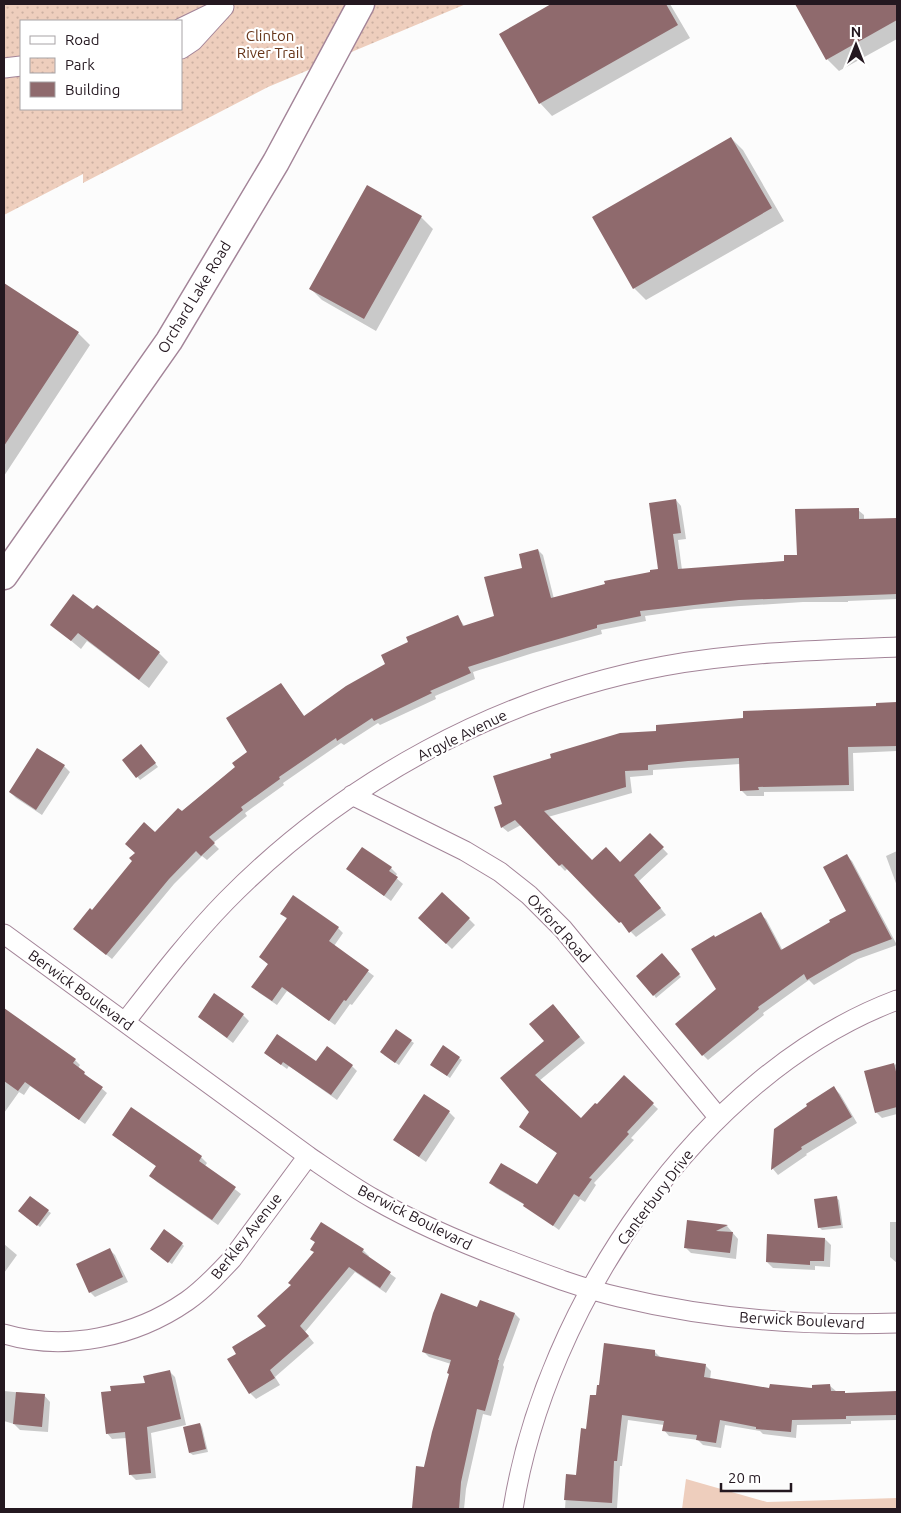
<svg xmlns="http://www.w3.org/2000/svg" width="901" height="1513" viewBox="0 0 901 1513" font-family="Ubuntu,sans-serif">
<defs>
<pattern id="park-dots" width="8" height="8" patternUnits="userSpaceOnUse" patternTransform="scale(1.25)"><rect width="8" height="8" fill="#eecebd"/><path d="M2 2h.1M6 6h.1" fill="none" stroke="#ccb0a2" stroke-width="1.8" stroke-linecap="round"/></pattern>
</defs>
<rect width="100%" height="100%" fill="#fcfcfc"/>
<path fill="#eecebd" d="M686,1479L767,1502L897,1498V1509H682Z"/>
<path fill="url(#park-dots)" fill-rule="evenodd" d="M4,4H466L268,87L83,183V174L4,215ZM21,21H181V109H21Z"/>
<path fill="#0003" d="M554,4H670L690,38L552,116L540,103L501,34Z
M796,4H897V39L839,71L827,59Z
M731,138L743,150L784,221L646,300L634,288Z
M421,217L433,229L376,331L322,300L310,288Z
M4,284L78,333L90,345L4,476Z
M676,500L681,506L686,539L678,540L682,570L785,562L798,556L858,510L864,515V520H897V599L848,601V602H803L695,609L645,616L646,621L601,630L602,634L533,653L473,672L475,679L435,696L436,699L380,725L378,723L344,745L341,743L283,783L284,785L245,813L247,816L213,843L219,849L207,860L202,856L174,884L112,959L80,934L93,912L155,833L236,767L248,753L281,685L305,717L387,665L458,617L465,627L496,616L524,568L538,550L543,555L554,599L659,570Z
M94,611L159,653L168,662L149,688L87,641L81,649L52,625Z
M877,704H897V751L853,753L854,791L764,792V796H747L741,790L740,764L653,770V775L630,777L632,793L548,817L592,862L620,864L650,835L668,854L639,881L666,915L636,937L568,868L565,871L521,825L508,832L502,827L657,733L877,707Z
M144,749L158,767L140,780L123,760Z
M64,766L70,772L42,815L16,798L10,792Z
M897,851V886L886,856Z
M847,856L852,861L897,945L858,959L814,985L809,980L763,1013L764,1015L708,1060L703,1055L718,990L715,938L760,914L766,919L783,951L832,922L848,911Z
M391,868L397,874L395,877L403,884L391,901L348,869Z
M294,897L338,928L343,933L334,946L374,976L352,1005L350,1004L335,1025L287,991L277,1005L258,992L269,965L260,957L287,919L282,914Z
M469,919L475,925L452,949L426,924Z
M662,955L681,977L656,998L654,995Z
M4,1010L75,1060L80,1065L78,1068L107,1093L85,1124L30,1086L24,1095L19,1092L4,1113Z
M558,1011L585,1043L539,1081L581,1120L597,1106L624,1077L658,1109L631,1138L634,1140L594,1183L596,1185L585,1202L580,1199L559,1230L525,1205L496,1188L491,1183L538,1185L558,1154L520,1127L530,1112L501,1078L546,1042Z
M243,1015L249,1021L233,1043L199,1017Z
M411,1041L414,1043L399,1065L384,1055Z
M265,1053L316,1063L352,1066L357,1071L337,1100L289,1066L287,1069Z
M459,1058L462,1060L450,1078L434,1067Z
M897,1064V1114L882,1118L876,1112L866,1072Z
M834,1088L840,1094L857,1123L806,1154L807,1155L778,1175L773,1169L775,1130Z
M449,1112L455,1118L426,1162L401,1145L395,1139Z
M113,1135L201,1157L207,1163L205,1166L241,1194L218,1225L157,1182L151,1176L157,1167Z
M836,1198L839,1200L843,1228L822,1230L819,1227Z
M48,1211L51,1213L40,1227L23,1214Z
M688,1222L727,1226L738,1239L736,1259L691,1253L685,1247Z
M890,1222H897V1263L890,1257Z
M311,1239L363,1250L369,1256L368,1258L396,1278L386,1293L355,1272L305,1332L314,1343L275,1377L280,1385L256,1399L250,1393L238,1354L267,1326L315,1253L316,1243Z
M825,1239L831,1245L830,1267L815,1266V1270L773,1268L767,1262Z
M4,1244L17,1255L4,1273Z
M182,1244L184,1246L172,1264L154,1252Z
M110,1250L115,1255L128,1282L95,1297L90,1292Z
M478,1309L515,1314L520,1319L503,1365L504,1367L491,1416L483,1414L466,1489L464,1509H415L413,1507L450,1374L451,1364L429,1357L423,1351Z
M655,1352L661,1358L705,1365L711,1371L710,1380L771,1389L813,1390L830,1386L836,1391L846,1394L897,1392V1420L851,1421V1424L797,1425L796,1438L763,1434L760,1431L725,1425L721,1448L703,1445L698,1440L669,1436L664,1430V1425L628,1420L622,1466H620L617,1508L565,1509L567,1476H577L597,1396Z
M169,1371L175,1377L186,1425L151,1433L156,1478L136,1480L130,1474L127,1438L112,1439L107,1433L146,1384Z
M4,1391L44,1395L50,1402L48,1432L20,1430L14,1424L4,1421Z
M200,1424L202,1427L208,1452L193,1455L190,1453Z"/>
<path fill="#8f6a6d" d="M551,4H666L678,25L539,104L499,34Z
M795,4H897V20L826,60Z
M731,137L772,208L633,289L592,217Z
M367,185L422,216L364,319L309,289Z
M4,283L79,332L4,446Z
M676,499L681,533L673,534L678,569L784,561V555H797L795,509L859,508V519L897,518V594L739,600L640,611L641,616L597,625V628L527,648L468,667L471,673L430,691L432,693L374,721L372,718L337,741L336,738L279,777L280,779L241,807L243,810L209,837L215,843L201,856L196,851L169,879L106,955L73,929L90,908L92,910L132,861L129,858L135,853L125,844L144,822L155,832L178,808L182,811L235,767L232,763L247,752L226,718L281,683L304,716L346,686L385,664L381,655L408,642L406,637L458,615L463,626L494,616L484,577L522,568L519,554L538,549L551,598L605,584L604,581L650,572V570L658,569L649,503Z
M73,594L93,609L97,605L160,652L139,680L78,633L71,641L50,625Z
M897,702V746L848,747L849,785L758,787L759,790L740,791L739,758L688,761L648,765V770L625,771L626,787L544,811L592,860L606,847L620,862L650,833L664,847L634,875L661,908L629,933L621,922L619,923L562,864L559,866L515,820L501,828L494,807L502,804L493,776L551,758L550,754L620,733L656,731V725L743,718V711L876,706V703Z
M141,744L156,763L136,778L122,760Z
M37,748L65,765L36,810L9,792Z
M362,847L392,867L389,871L398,877L384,896L346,869Z
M847,854L892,939L852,954L807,980L804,974L758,1007L759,1009L702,1056L675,1024L716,989L691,949L714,935L715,937L761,912L781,950L830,922L829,920L846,911L823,867Z
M442,892L470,918L446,944L418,918Z
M293,895L339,927L329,941L369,970L346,1001L344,1000L329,1021L282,987L272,1001L251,987L268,964L259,957L287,918L280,914Z
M662,953L680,974L653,996L636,976Z
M214,993L244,1014L227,1038L198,1017Z
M553,1004L580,1037L535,1075L581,1118L595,1103L597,1104L624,1075L654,1103L627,1132L629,1134L589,1178L592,1179L579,1197L574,1194L553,1226L523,1206L524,1204L489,1183L501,1163L537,1184L557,1153L519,1127L529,1112L500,1078L544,1041L529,1024Z
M4,1008L76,1059L73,1063L85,1072L84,1074L103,1087L79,1120L25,1082L18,1091L4,1081Z
M396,1029L412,1040L395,1063L380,1052Z
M277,1034L316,1061L327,1046L353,1065L331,1095L283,1062L281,1065L264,1053Z
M443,1045L460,1057L447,1076L430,1065Z
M894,1063L897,1076V1107L875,1113L864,1071Z
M834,1086L852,1117L801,1147L802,1149L771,1170L774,1129L807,1106L806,1104Z
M424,1094L450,1111L419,1157L393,1140Z
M131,1107L202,1156L199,1161L236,1187L212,1220L149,1176L156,1166L112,1135Z
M30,1196L49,1210L37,1226L18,1211Z
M837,1196L841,1225L818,1228L814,1199Z
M687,1220L728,1225L716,1231L733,1232L730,1253L684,1248Z
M321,1222L364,1249L362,1252L391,1272L380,1288L349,1267L300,1326L309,1336L270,1370L275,1378L249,1394L227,1359L236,1354L232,1347L266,1326L257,1316L291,1285L288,1283L314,1252L310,1250L315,1242L310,1239Z
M164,1229L183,1243L168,1263L150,1249Z
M767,1234L825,1238L824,1261H810V1265L766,1262Z
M110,1248L123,1277L89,1293L76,1264Z
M441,1293L477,1307L480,1300L515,1313L498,1360H499L485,1411L477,1409L461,1482L459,1509L412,1508L416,1466L424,1467L432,1432L449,1374L447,1373L451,1360L422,1352L433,1313Z
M604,1343L655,1350V1356L706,1364L704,1377L769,1388L770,1384L812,1388V1385L830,1384L831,1391H845V1393L897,1391V1415L846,1416V1419L792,1420L791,1432L756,1429V1427L720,1420L716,1443L696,1440L697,1435L662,1431L664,1421L622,1415L617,1461H614L612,1503L564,1500L566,1474L576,1475L581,1428L586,1429L590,1395H596L597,1385H599Z
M170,1370L181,1419L147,1427L151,1473L129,1475L125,1432L106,1434L101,1392L111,1391L110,1386L145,1383L143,1376Z
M16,1392L45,1394L42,1427L13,1424Z
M200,1423L206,1449L189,1453L183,1427Z"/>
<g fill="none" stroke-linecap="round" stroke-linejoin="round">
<g stroke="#a38498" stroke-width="21">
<path id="street" d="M181,28L214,12
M181,49L193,41L224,7
M4,68L21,66
M352,795L465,851L500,872L529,895L563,929L719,1118
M4,934L308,1156C330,1171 351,1186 374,1199C416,1223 460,1242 505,1259C542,1273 580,1288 619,1297C710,1319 804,1326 897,1323
M125,1022C157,981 189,939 226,901C344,781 498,697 664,666C741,652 819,650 897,647
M4,1334C65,1352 135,1337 187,1301C204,1289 218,1274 232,1259L308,1156
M513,1509C545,1307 700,1074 897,1000"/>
</g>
<g stroke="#a38498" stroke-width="29">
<path id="secondary" d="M4,576L169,341L276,162L361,4"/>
</g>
<use href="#street" stroke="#fff" stroke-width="19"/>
<use href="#secondary" stroke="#fff" stroke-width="26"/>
</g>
<g text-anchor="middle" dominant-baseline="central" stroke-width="4.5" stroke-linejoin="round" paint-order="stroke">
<g font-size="15" fill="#67361a" stroke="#fff">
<text x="270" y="35">Clinton<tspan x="270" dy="17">River Trail</tspan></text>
</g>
<g font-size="15" fill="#241820" stroke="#fff">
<text transform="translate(194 297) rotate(-59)">Orchard Lake Road</text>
<text transform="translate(462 735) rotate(-26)">Argyle Avenue</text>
<text transform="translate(559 928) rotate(48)">Oxford Road</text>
<text transform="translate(81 990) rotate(36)">Berwick Boulevard</text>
<text transform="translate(655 1197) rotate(-53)">Canterbury Drive</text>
<text transform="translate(415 1217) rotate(27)">Berwick Boulevard</text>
<text transform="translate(246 1236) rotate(-52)">Berkley Avenue</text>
<text transform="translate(802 1320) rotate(3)">Berwick Boulevard</text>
</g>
</g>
<rect width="901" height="1513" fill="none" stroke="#241820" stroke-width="10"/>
<rect x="20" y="20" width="162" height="90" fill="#ffffff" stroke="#a7a3a6"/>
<rect x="30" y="36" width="25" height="8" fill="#ffffff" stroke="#a7a3a6"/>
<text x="65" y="45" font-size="15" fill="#241820">Road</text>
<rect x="30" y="58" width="25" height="15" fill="url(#park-dots)" stroke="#a7a3a6"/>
<text x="65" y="70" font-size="15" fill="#241820">Park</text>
<rect x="30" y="82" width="25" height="15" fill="#8f6a6d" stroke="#a7a3a6"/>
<text x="65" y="95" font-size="15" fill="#241820">Building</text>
<g transform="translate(856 45)" stroke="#ffffff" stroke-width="4" paint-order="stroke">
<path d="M0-4L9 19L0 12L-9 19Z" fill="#241820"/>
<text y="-8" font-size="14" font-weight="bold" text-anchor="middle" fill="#241820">N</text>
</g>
<path d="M721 1483v8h70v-8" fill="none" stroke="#241820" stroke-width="2.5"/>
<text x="728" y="1483" font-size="15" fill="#241820" stroke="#ffffff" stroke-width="4" paint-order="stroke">20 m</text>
</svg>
